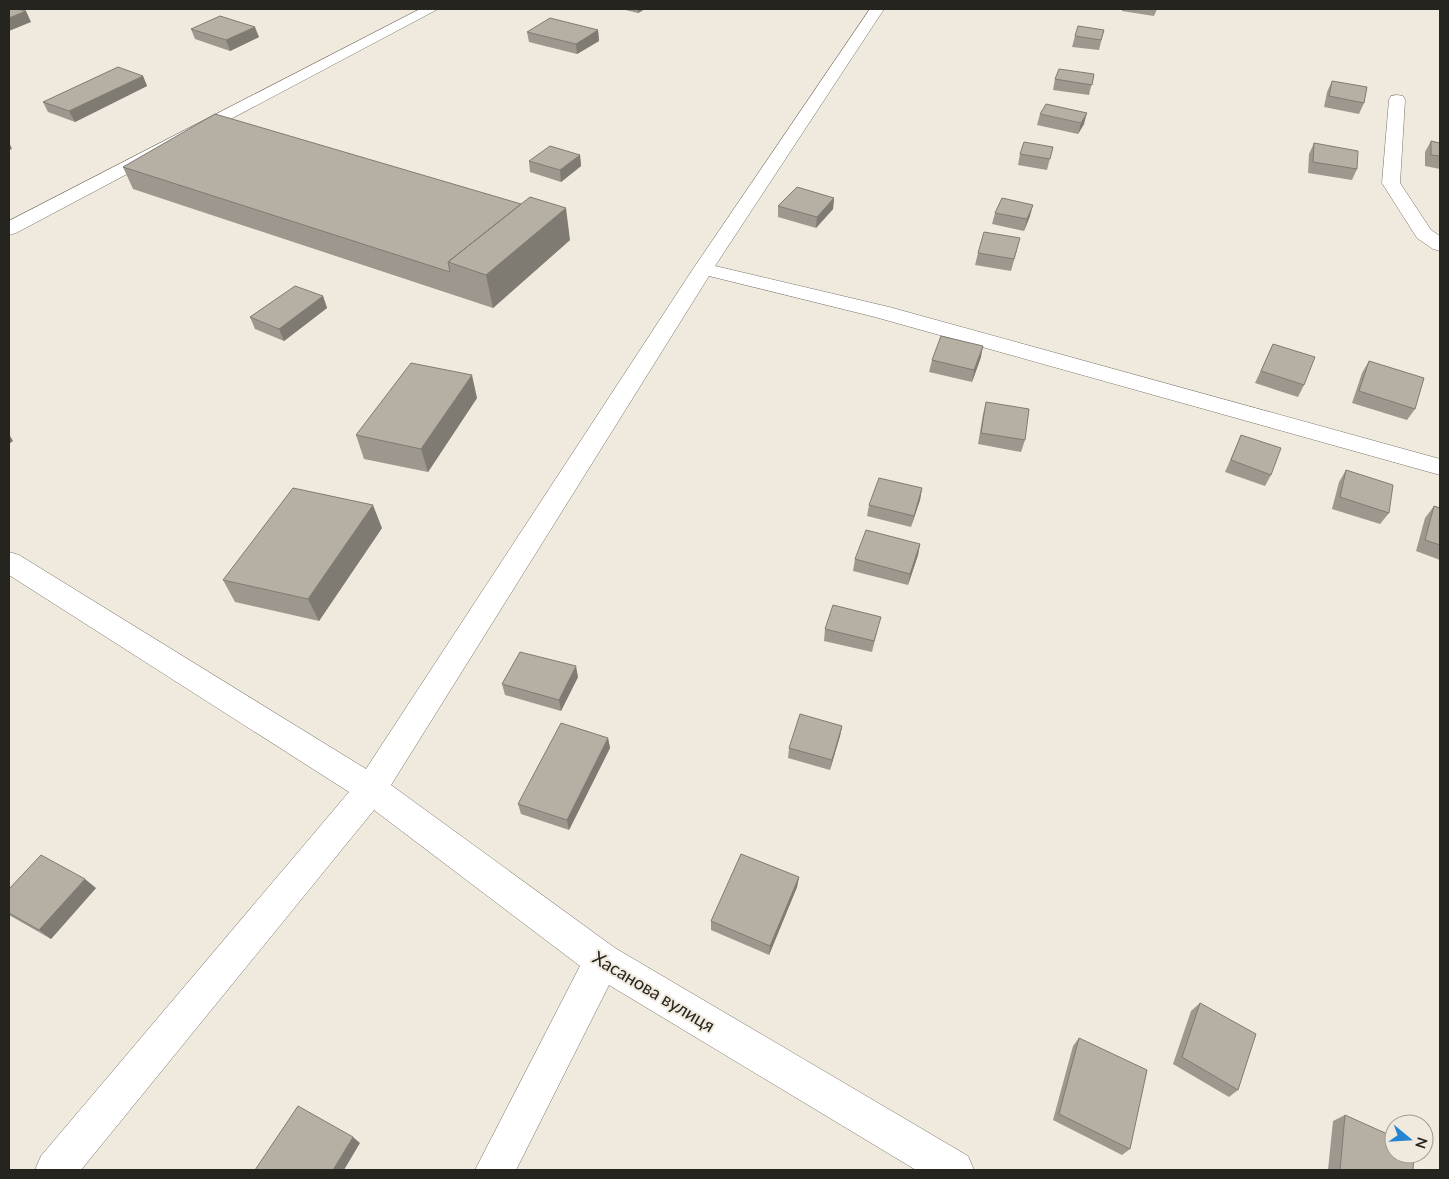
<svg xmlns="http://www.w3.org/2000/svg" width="1449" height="1179" viewBox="0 0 1449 1179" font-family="Lato,sans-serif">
<rect width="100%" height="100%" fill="#f0e9dd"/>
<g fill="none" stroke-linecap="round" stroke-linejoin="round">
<g stroke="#787267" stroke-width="1">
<path id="minor" d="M420,9H438L16,233L9,235V221Z
M870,9H884L715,266L889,307L1440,459V475L875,317L709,276L391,785L615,948L968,1156L974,1170H916L609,985L516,1170H475L580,966L374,810L81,1170H35L41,1156L349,792L9,575V552L19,555L366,769L693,269Z
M1397,95L1403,96L1405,100L1400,183L1431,230L1440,236V251L1433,249L1417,238L1382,183L1389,100L1391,96Z"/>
</g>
<use href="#minor" fill="#fff" fill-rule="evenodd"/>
</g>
<path fill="#9d978d" d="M621,9H645L638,13Z
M1122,9H1157L1154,16L1122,11Z
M191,29L259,37L230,51L195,39Z
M598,30L599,41L577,54L529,42L527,32Z
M1104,30L1099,50L1072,47L1075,36Z
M1094,74L1089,95L1053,90L1055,79Z
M143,76L147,86L75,122L48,112L43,102Z
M1332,81L1364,103L1359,114L1324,107L1327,92Z
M1040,114L1084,124L1078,134L1037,125Z
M1431,141L1440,143V169L1425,166V152Z
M1314,143L1357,169L1352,180L1308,173L1309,154Z
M1053,147L1047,170L1018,165L1020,154Z
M580,155L581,166L561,182L530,172L529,161Z
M123,167L570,240L493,308L133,189Z
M834,198L833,209L816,228L778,217V206Z
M995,213L1030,216L1024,231L992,224Z
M1017,250L1011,271L975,265L978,253Z
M323,296L327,308L284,341L255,329L250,317Z
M1273,344L1304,385L1298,397L1255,383Z
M981,357L972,382L929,372L932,360Z
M1369,361L1415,409L1407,420L1352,403L1362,373Z
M477,398L428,472L364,459L356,435Z
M986,402L1025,440L1021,452L978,444L983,414Z
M1241,435L1271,475L1265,486L1225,472Z
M1346,470L1389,513L1380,524L1332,509L1339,482Z
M922,488L920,500L911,527L867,516L869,505Z
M1434,506L1440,508V560L1416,551L1425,518Z
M382,528L319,621L235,602L223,580Z
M920,544L918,555L908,585L853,571L855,559Z
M878,628L872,652L824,641L825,629Z
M578,677L561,711L505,695L502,684Z
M842,726L840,736L830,770L788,758L789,748Z
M608,738L610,748L569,830L521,814L518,804Z
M799,877L797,887L769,955L711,930V921Z
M96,888L51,939L9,915V889Z
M1200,1003L1238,1090L1229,1097L1173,1064L1191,1011Z
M1079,1038L1130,1149L1122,1155L1053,1120L1073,1046Z
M1345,1115L1413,1170H1328L1333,1121Z"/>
<path fill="#7f7b73" d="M638,9H645L638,13Z
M26,11L31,22L9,31V18Z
M255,27L259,37L230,51L226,40Z
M598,30L599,41L577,54L576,44Z
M143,76L147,86L75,122L69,111Z
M1087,113L1084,124L1078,134L1081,123Z
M9,142L12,149L9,150Z
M580,155L581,166L561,182L560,170Z
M834,198L833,209L816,228L817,217Z
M1033,205L1030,216L1024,231L1027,219Z
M566,208L570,240L493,308L486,275Z
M323,296L327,308L284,341L279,329Z
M983,346L981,357L972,382L974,370Z
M472,375L477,398L428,472L421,449Z
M9,434L13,441L9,444Z
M922,488L920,500L911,527L914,516Z
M373,505L382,528L319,621L308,599Z
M920,544L918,555L908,585L910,574Z
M576,666L578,677L561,711L559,700Z
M842,726L840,736L830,770L832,760Z
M608,738L610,748L569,830L567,820Z
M799,877L797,887L769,955L770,946Z
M85,879L96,888L51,939L39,930Z
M353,1137L360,1143L344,1170H333Z"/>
<path fill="#b6b0a4" stroke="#7f7b73" d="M9,9H17L26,11L9,18Z
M220,16L255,27L226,40L191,29Z
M550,18L598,30L576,44L527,32Z
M1078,26L1104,30L1101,40L1075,36Z
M118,67L143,76L69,111L43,102Z
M1059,69L1094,74L1092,85L1055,79Z
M1332,81L1367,87L1364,103L1329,96Z
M1046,104L1087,113L1081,123L1040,114Z
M215,114L521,204L448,262L450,272L123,167Z
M1431,141L1440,143V156L1431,155Z
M1024,142L1053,147L1050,159L1020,154Z
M1314,143L1358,151L1357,169L1313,162Z
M550,146L580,155L560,170L529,161Z
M797,187L834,198L817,217L778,206Z
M530,197L566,208L486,275L448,262Z
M1002,198L1033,205L1027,219L995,213Z
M984,232L1020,238L1014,259L978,253Z
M295,286L323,296L279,329L250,317Z
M941,336L983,346L974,370L932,360Z
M1273,344L1315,357L1304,385L1261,371Z
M1369,361L1424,378L1415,409L1359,391Z
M411,363L472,375L421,449L356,435Z
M986,402L1029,409L1025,440L981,433Z
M1241,435L1281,448L1271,475L1231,460Z
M1346,470L1393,485L1389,513L1340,497Z
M879,478L922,488L914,516L869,505Z
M293,488L373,505L308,599L223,580Z
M1434,506L1440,508V545L1425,540Z
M866,530L920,544L910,574L855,559Z
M833,605L881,617L874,641L825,629Z
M520,652L576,666L559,700L502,684Z
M800,714L842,726L832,760L789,748Z
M561,723L608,738L567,820L518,804Z
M741,854L799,877L770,946L711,921Z
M41,855L85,879L39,930L9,913V889Z
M1200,1003L1256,1034L1238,1090L1182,1057Z
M1079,1038L1147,1070L1130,1149L1059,1114Z
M298,1106L353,1137L333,1170H255Z
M1345,1115L1394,1137V1154H1414L1413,1170H1340Z"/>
<g text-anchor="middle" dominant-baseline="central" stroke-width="4" stroke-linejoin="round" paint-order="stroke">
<g font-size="18" fill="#26241f" stroke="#f0e9dd">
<text transform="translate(654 991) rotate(31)">Хасанова вулиця</text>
</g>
</g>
<rect width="1449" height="1179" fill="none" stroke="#26241f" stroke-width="20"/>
<g transform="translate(1409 1139) rotate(108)"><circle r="24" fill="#f0e9dd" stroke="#9f9a91"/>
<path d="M0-4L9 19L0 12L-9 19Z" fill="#2485d1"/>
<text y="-8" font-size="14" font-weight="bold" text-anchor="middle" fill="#26241f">N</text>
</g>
</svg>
